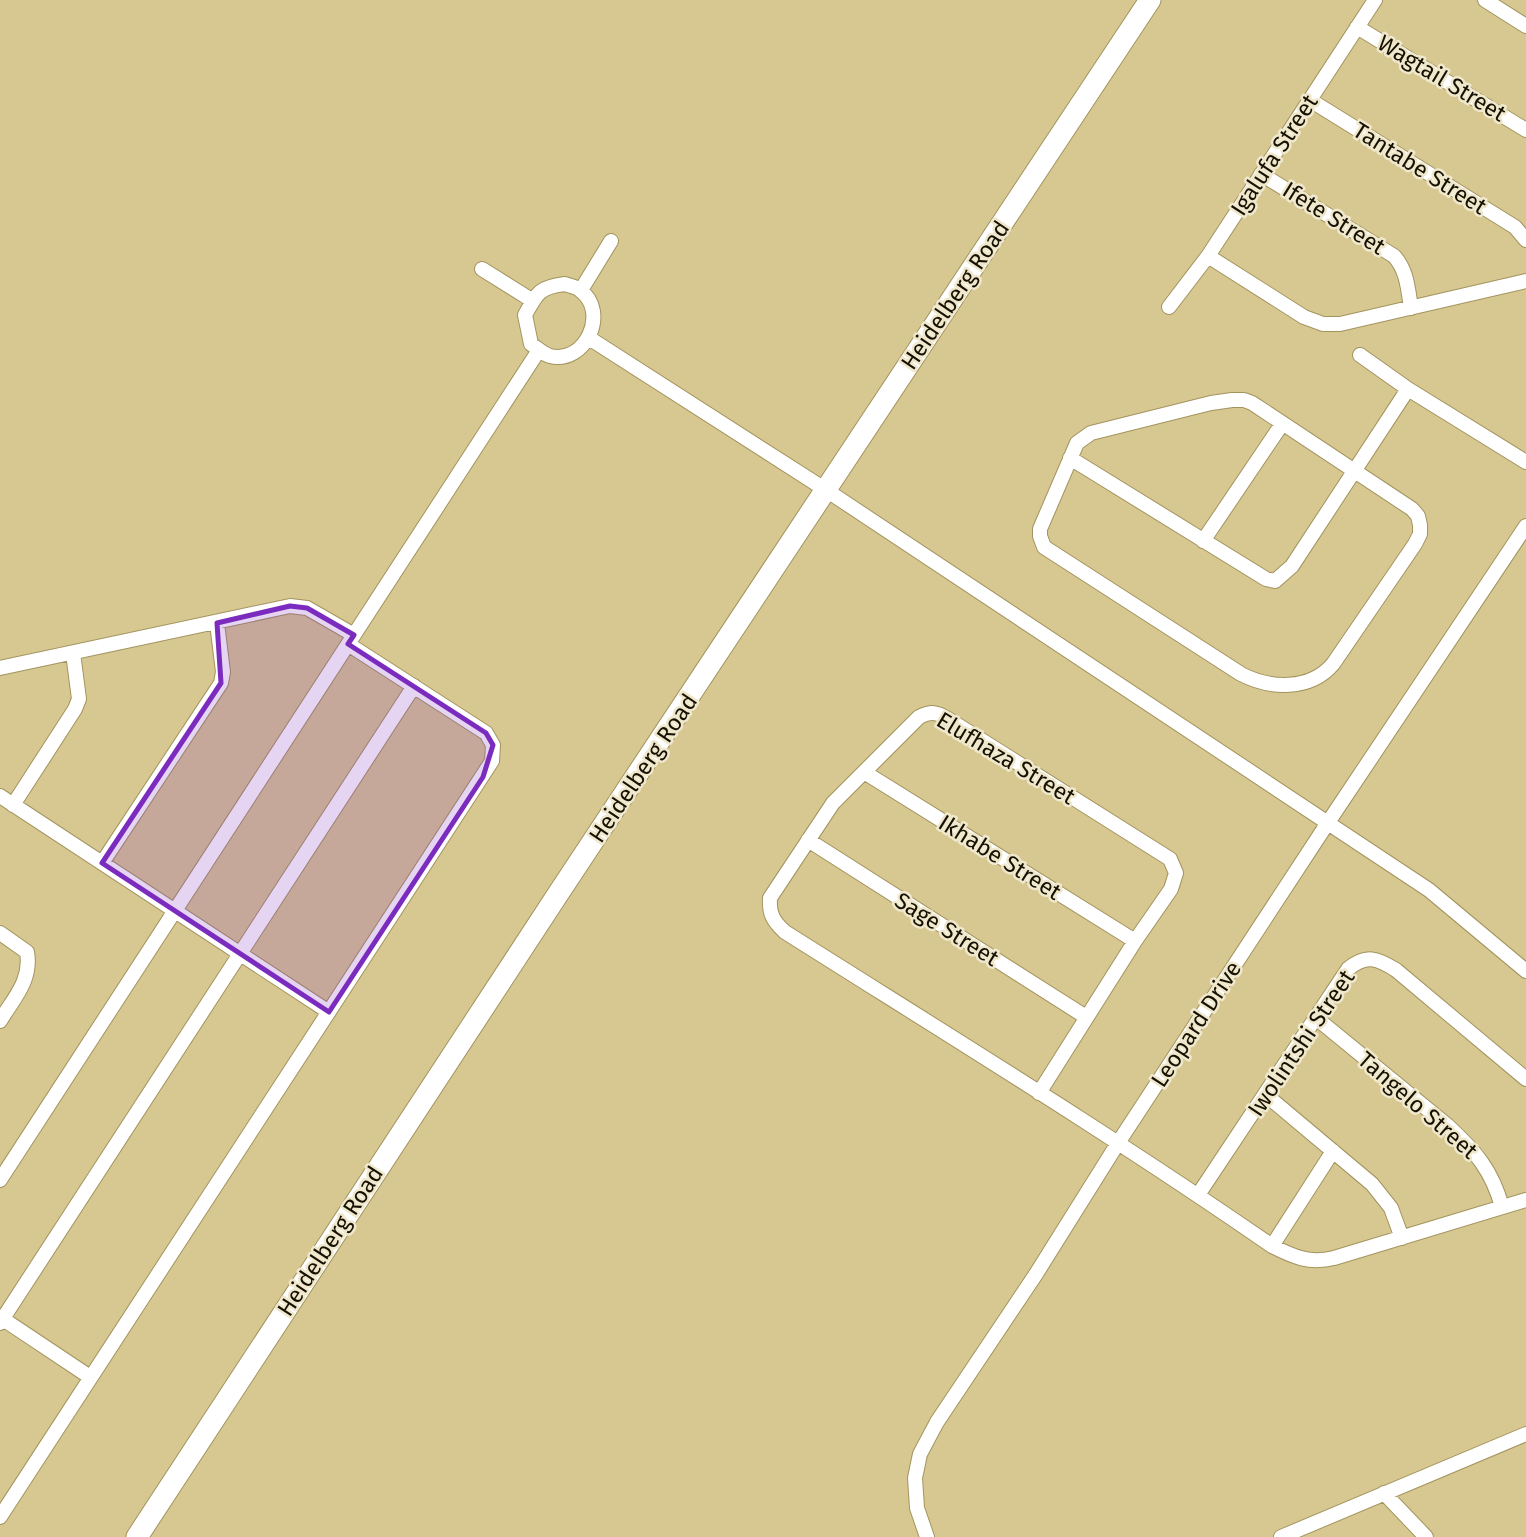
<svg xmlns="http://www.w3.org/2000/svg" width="1526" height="1537" viewBox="0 0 1526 1537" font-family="'Fira Sans',sans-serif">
<rect width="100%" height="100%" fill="#d7c790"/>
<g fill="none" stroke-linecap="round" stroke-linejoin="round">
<g stroke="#a3945f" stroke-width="16">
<path id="minor" d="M1485,0L1526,26
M1357,27L1526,130
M1310,100L1515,227L1526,240
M1261,174L1394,256C1407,270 1408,289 1411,308
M1208,256L1304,317L1323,324H1340L1526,281
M482,269L533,301
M565,284C570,286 577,287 580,290C610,312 585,365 550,356C543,354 537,348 531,344L525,315C537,293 539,287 565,284Z
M581,290L611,241
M1169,307L1208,256L1375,0
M589,338L826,490L1429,890L1526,971
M1360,355L1408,389L1526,462
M1232,400H1244L1252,403L1412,509L1418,516L1420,525V534L1415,544L1333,664C1310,691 1270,689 1241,674L1044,547L1040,536V529L1077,443L1091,433L1211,403Z
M1070,458L1266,579L1275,581L1292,566L1408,389
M1203,541L1282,424
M0,668L290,606L307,608L354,635
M864,772L1135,941
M0,796L329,1012
M13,805L75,709L79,699L73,653
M808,840L1086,1017
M102,863L221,683L223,672L217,623
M0,933L27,952C32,980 14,998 0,1021
M1315,1017L1448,1126C1475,1151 1492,1170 1502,1207
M1039,1093L1135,941L1171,889L1176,873L1170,859L948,719C937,712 931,711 919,717L833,803L770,898C769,914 773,921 785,932C948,1035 1113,1136 1272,1246C1294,1257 1309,1264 1334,1258L1526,1200
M1266,1095L1372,1184L1391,1208L1402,1238
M0,1180L539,350
M1198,1195L1348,969C1366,954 1377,958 1396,970L1526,1079
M1272,1246L1333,1151
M0,1317L90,1377
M0,1323L414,686
M1384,1493L1426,1537
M0,1517L492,761L493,745L486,733L348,644
M927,1537L917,1508L915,1478L920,1454L937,1422L1036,1274L1118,1143L1327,824L1526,526
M1281,1537L1526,1434"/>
</g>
<g stroke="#a3945f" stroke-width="23">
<path id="secondary" d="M137,1537L558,894L1150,0"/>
</g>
<use href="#minor" stroke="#fff" stroke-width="14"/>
<use href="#secondary" stroke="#fff" stroke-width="21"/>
</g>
<path fill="#7b2cbf" fill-opacity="0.2" stroke="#7b2cbf" stroke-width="5" stroke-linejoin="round" d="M290,606L307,608L354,635L348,644L486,733L493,745L483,777L329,1012L102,863L221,683L217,623Z"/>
<g text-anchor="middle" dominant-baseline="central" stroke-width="5" stroke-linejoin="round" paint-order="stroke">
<g font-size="23" fill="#161000" stroke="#f0e8cd">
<text transform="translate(1442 78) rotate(31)">Wagtail Street</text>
<text transform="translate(1274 155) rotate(-57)">Igalufa Street</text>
<text transform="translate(1420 168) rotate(32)">Tantabe Street</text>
<text transform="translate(1334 218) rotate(32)">Ifete Street</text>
<text transform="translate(955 295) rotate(-56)">Heidelberg Road</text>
<text transform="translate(1006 758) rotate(31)">Elufhaza Street</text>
<text transform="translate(643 768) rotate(-56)">Heidelberg Road</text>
<text transform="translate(1000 857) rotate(32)">Ikhabe Street</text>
<text transform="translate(947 929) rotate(32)">Sage Street</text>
<text transform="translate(1196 1024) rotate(-57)">Leopard Drive</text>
<text transform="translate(1301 1043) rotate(-56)">Iwolintshi Street</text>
<text transform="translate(1418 1105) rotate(41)">Tangelo Street</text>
<text transform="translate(330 1241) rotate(-57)">Heidelberg Road</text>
</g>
</g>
</svg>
